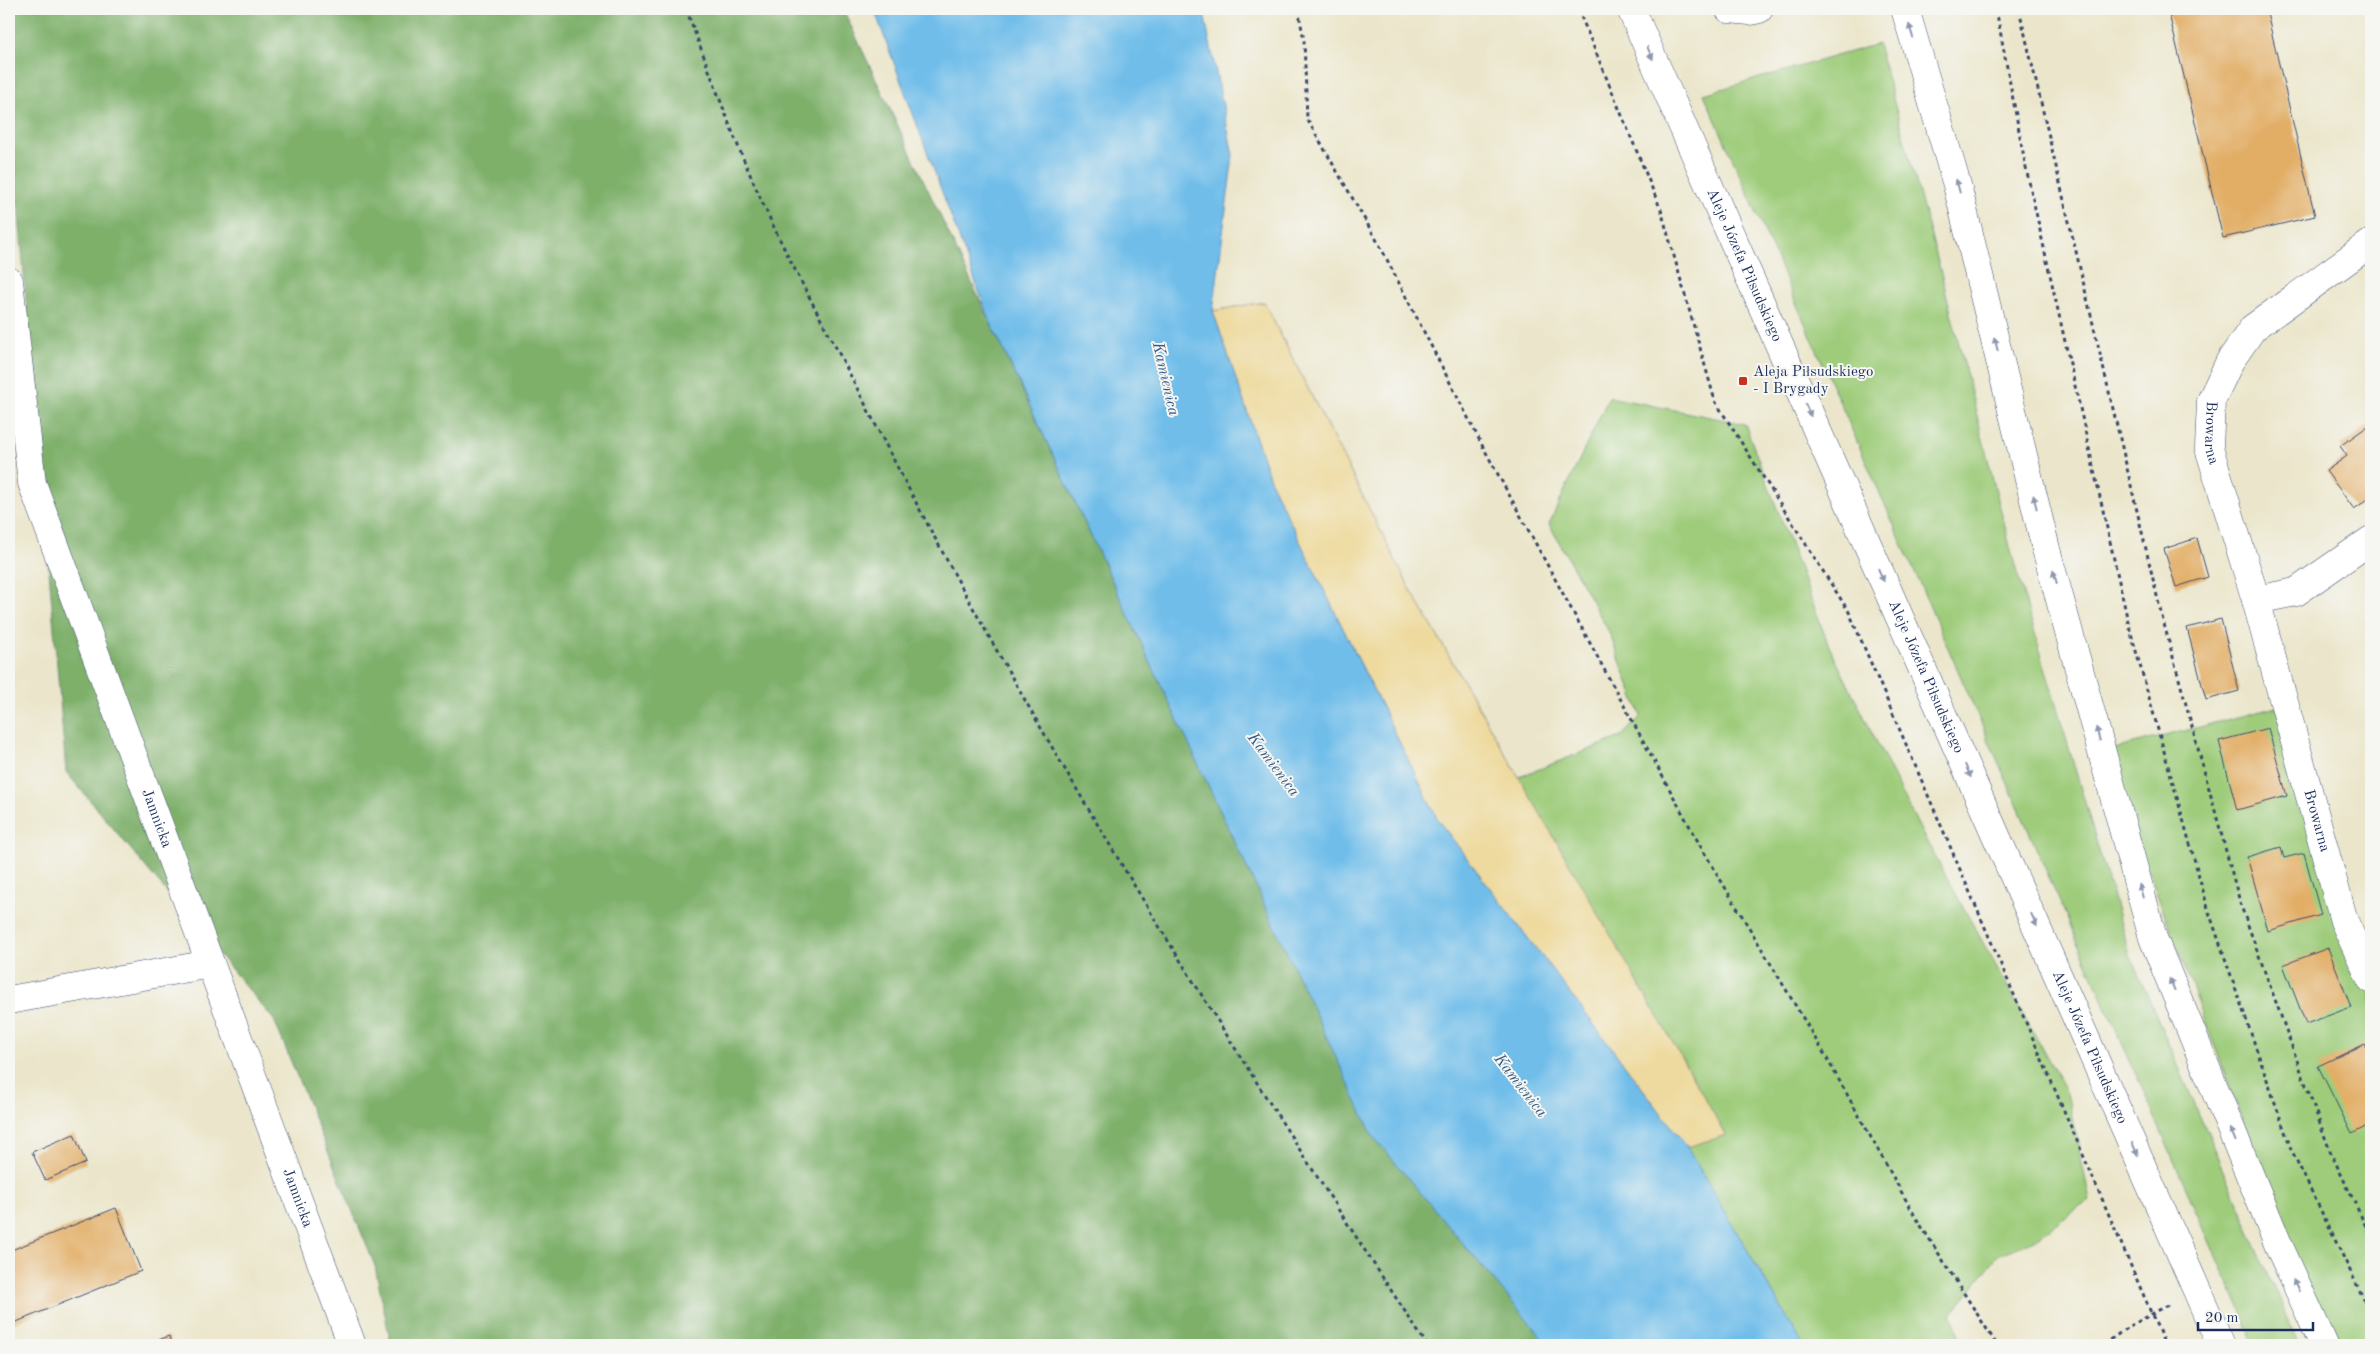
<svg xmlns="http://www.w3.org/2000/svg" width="2380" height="1354" viewBox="0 0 2380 1354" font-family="'Old Standard TT',serif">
<rect width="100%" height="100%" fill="#f6f6f2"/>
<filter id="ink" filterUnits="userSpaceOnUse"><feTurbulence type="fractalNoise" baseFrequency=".02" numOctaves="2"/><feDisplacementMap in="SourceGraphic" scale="10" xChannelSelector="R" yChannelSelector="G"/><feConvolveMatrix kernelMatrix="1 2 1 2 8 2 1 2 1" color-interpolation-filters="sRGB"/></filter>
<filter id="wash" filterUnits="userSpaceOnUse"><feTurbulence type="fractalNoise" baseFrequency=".0096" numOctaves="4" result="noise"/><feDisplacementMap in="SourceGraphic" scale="20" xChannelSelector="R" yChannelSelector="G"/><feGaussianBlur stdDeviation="1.12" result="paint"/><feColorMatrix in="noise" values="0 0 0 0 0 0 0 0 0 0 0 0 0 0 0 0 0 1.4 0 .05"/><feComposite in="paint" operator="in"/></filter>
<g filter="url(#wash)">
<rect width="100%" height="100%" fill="#ebe6cb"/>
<path fill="#9ecc7a" stroke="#5c7e6c" d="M1878,44L1940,269L2013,559L2130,955L2299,1345H2255L1704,94Z
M1609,397L1745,424L1829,646L1923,835L2067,1093L2090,1200L2034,1240L1998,1255L1951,1315L1965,1345H1803L1687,1147L1726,1135L1519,777L1621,737L1641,716L1609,632L1549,524Z
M2284,705L2371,979V1345H2328L2103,752Z"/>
<path fill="#7eb06a" stroke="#4c7064" d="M9,9H843L1373,1136L1548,1345H391L375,1266L274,1020L66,772L9,97Z"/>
<path fill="#eeda9e" stroke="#84847e" d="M1264,302L1408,585L1726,1135L1687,1147L1438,820L1272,485L1213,311Z"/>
<path fill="#70bdea" stroke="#4676a4" d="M874,9H1203L1233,155L1213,311L1272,485L1438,820L1687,1147L1803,1345H1548L1373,1136L990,321Z"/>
<g id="blocks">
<path fill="#e2ae66" d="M2174,9H2266L2315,216L2223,238L2168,10Z
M2371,424V497L2354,509L2326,471L2347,456L2340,446Z
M2197,538L2208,577L2176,587L2164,549Z
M2221,619L2239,691L2206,700L2187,628Z
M2268,728L2287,796L2237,810L2219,741Z
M2281,847L2284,858L2304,853L2321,915L2268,931L2247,857Z
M2328,948L2351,1007L2306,1024L2283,965Z
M2365,1044L2371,1056V1124L2352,1134L2318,1066Z
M74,1134L86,1163L45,1180L32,1152Z
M116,1208L141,1271L9,1325V1251Z
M169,1336L172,1345H145Z"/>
</g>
</g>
<g filter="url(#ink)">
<use href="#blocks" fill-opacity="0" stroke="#3a4a6e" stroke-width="1"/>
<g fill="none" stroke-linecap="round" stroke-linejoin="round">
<g stroke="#3a4a6e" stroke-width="29">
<g id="minor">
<path id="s1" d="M2371,243L2253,328L2230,361L2211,401L2209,448L2256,600L2344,921L2371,979"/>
<path id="s2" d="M9,281L32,483L352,1345"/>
<path d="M2256,600L2296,592L2371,540"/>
<path d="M9,1000L210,964"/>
</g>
</g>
<g stroke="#3a4a6e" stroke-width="29">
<g id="major">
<path id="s3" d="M1631,9L2221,1345"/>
<path d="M1729,9L1750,11L1759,9"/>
<path d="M1905,9L1957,185L2046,549L2153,938L2278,1244L2324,1345"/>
</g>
</g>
<path stroke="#3a4a6e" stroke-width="3" stroke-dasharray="4 4" stroke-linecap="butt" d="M686,9C708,66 728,125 753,181C784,254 824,323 860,394C1026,724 1224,1037 1427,1345
M1298,9L1304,40L1307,119L1380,246L1482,445L1701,847L1825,1055L1916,1218L1997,1345
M1578,9L1661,210L1715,401L1849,612L2165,1345
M1996,9L2026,168L2129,626L2209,912L2291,1149L2371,1314
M2019,9L2161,613L2241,906L2330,1151L2371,1237
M2104,1345L2125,1329L2168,1305"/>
<use href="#minor" stroke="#fff" stroke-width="28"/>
<use href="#major" stroke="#fff" stroke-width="28"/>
</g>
<defs><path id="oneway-solid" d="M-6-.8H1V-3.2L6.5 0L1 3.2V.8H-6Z" transform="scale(1.25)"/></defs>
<g fill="#8d97ae">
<use href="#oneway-solid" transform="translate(1911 31) rotate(-107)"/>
<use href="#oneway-solid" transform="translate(1650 53) rotate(66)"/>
<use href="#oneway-solid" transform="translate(1958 186) rotate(-105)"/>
<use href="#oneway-solid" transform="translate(1996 344) rotate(-104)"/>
<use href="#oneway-solid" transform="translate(1808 410) rotate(66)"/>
<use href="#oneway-solid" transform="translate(2035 502) rotate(-104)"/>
<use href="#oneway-solid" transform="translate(1881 575) rotate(66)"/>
<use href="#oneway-solid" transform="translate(2055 577) rotate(-106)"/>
<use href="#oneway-solid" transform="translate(2098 734) rotate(-105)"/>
<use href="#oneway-solid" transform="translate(1968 771) rotate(66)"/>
<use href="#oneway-solid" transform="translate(2141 891) rotate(-105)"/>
<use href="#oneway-solid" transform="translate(2034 920) rotate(66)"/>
<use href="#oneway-solid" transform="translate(2172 985) rotate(-112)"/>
<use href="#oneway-solid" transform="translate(2233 1135) rotate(-112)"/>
<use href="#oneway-solid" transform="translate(2135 1149) rotate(66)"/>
<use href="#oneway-solid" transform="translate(2296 1285) rotate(-115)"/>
</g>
</g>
<rect fill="#c8321e" stroke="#f6f6f2" stroke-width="2" x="1738" y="376" width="10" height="10" rx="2.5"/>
<g text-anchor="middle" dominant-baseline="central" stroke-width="4" stroke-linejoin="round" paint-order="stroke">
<g font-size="15" fill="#1b2f5e" stroke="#f6f6f2">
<text stroke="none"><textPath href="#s3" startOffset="280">Aleje Józefa Piłsudskiego</textPath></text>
<text stroke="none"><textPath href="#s1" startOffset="262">Browarna</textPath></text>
<text stroke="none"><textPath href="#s3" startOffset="730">Aleje Józefa Piłsudskiego</textPath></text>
<text stroke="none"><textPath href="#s2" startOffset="561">Jamnicka</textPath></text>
<text stroke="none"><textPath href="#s1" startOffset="665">Browarna</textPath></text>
<text stroke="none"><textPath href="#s3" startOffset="1135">Aleje Józefa Piłsudskiego</textPath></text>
<text stroke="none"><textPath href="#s2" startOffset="966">Jamnicka</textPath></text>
</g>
<g font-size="15" fill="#1b2f5e" stroke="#f6f6f2" text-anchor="start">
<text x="1753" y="372">Aleja Piłsudskiego<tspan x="1753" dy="17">- I Brygady</tspan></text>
</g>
<g font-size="16" font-style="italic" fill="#355a88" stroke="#f6f6f2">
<text transform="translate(1165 379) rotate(77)">Kamienica</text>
<text transform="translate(1273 765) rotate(53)">Kamienica</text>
<text transform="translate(1520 1086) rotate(52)">Kamienica</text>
</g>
</g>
<rect width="2380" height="1354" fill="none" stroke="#f6f6f2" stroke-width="30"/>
<path d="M2198 1322v8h115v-8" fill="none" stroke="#1b2f5e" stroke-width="2.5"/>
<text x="2205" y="1322" font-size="15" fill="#1b2f5e" stroke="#f6f6f2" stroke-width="4" paint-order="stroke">20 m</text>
</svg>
